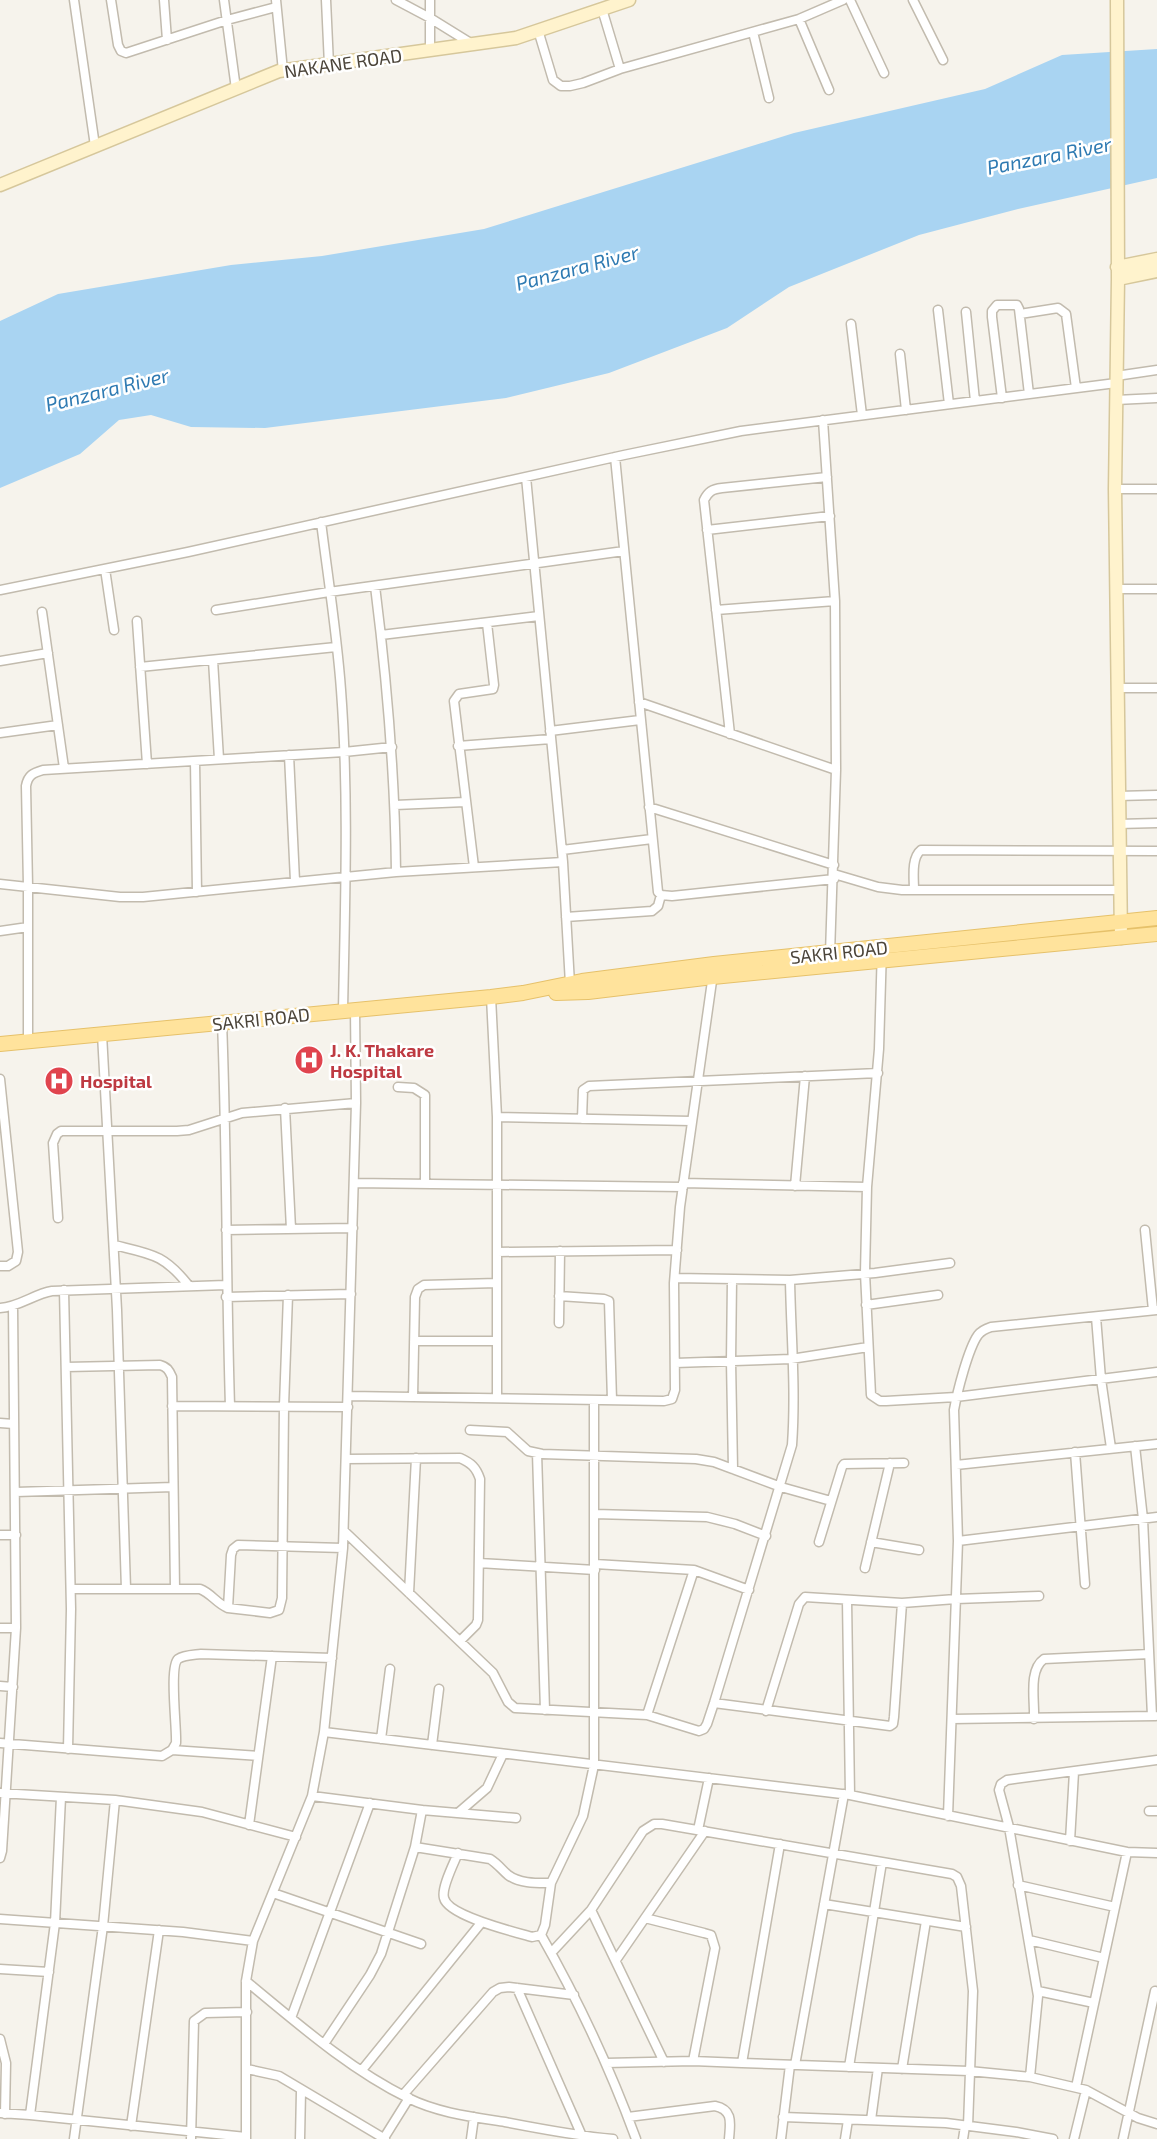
<svg xmlns="http://www.w3.org/2000/svg" width="1157" height="2139" viewBox="0 0 1157 2139" font-family="'Exo 2',sans-serif">
<rect width="100%" height="100%" fill="#f6f3ec"/>
<path fill="#a9d4f2" d="M1157,49V178L1018,209L919,235L789,287L727,328L609,373L506,398L265,428L191,427L151,415L119,420L80,454L0,488V321L58,294L231,265L322,256L484,229L794,133L985,89L1062,55Z"/>
<g fill="none" stroke-linecap="round" stroke-linejoin="round">
<g stroke="#c2bbae" stroke-width="11">
<path id="street" d="M74,0L95,146
M111,0L118,45L121,51L126,53L227,20L276,7
M164,0L167,40
M224,0L236,89
M276,0L283,71
M326,0L329,65
M396,0L430,18L472,44
M430,0V50
M850,0L884,73
M913,0L943,60
M602,9L620,69
M799,19L829,90
M538,30L553,80L561,86H570L583,83L620,69L799,19L843,0
M753,32L769,98
M938,310L949,404
M966,312L975,401
M1020,314L1058,308L1066,314L1076,388
M851,324L862,415
M900,354L906,410
M1116,376L1157,370
M1002,398L992,317V311L997,305H1017L1019,309L1029,394
M1116,400L1157,398
M823,420L835,601L836,770L830,954
M615,457L658,892L661,895L672,896L834,879
M526,477L563,862L570,984
M1115,489H1157
M321,522C328,578 337,634 341,690C349,797 345,904 343,1011
M707,530L830,516
M105,569L114,630
M375,586C387,681 395,776 396,872
M1116,589H1157
M0,590L188,552L624,455L741,431L1116,383
M216,610L329,592L624,551
M716,610L835,601
M42,612L64,768
M137,621L147,764
M381,635L539,616
M213,660L219,759
M0,661L48,653
M140,667L336,647
M1117,688H1157
M639,702L836,770
M550,731L640,720
M0,733L58,725
M730,734L704,500C708,492 712,489 722,488L827,477
M458,746L551,739
M289,755L295,881
M195,761L197,892
M1118,796L1157,795
M395,805L465,802
M649,807L834,865
M1118,824L1157,823
M562,850L652,839
M474,867L454,701L459,694L493,689L494,685L487,623
M834,874L878,887L902,890H1119
M0,884L120,897H143L396,872L563,862
M914,890C914,878 911,858 921,850L1157,851
M566,917L652,911L658,906L661,895
M0,931L28,927
M882,947L879,1049L867,1187L865,1273L871,1395L880,1401H886L956,1397L1157,1372
M491,997L497,1117V1398
M222,1022C227,1150 226,1278 230,1406
M102,1034L117,1310L126,1589
M28,1041V886L26,786C28,775 33,773 43,770L344,752L392,747
M0,1079L18,1252L16,1261L8,1266H0
M398,1087L414,1088L425,1095V1183
M285,1108L291,1229
M497,1117L691,1121
M582,1119L583,1090L589,1086L878,1073
M354,1183L683,1187
M683,1183L867,1187
M795,1186L805,1076
M58,1218L53,1143L57,1134L61,1131H177L189,1130L242,1113L356,1103
M226,1230L353,1228
M1145,1230L1153,1310
M114,1245C151,1254 164,1254 189,1286
M497,1252L677,1250
M675,1278L790,1280L875,1273L950,1263
M732,1280L731,1361L733,1469
M64,1290L71,1609L68,1749
M559,1296L604,1299L609,1301L612,1400
M226,1297L351,1294
M866,1305L938,1295
M0,1308C19,1307 34,1294 52,1291L226,1285
M1096,1317L1101,1379L1111,1448
M559,1323L560,1251
M414,1341H497
M675,1363L791,1359L868,1347
M66,1367L160,1365C167,1367 169,1370 172,1377L175,1589
M348,1396L664,1401L672,1399L675,1390L674,1283L680,1207L713,974
M413,1397L415,1297L418,1289L424,1285L497,1283
M172,1406L348,1407
M0,1423L14,1424
M470,1430L507,1432L528,1451L542,1454L696,1459L714,1462L781,1487L831,1501
M1135,1446L1143,1519L1152,1716
M1075,1452L1085,1584
M537,1453L545,1710
M346,1459L460,1458C471,1463 476,1467 480,1479L478,1620L476,1625L460,1641
M956,1465L1157,1444
M16,1492L173,1487
M594,1514L707,1517L735,1524L766,1536
M344,1531L493,1673L508,1702L515,1708L647,1715L699,1731L704,1729L707,1724L714,1703L792,1445C796,1390 791,1335 790,1280
M0,1535H16
M958,1541L1157,1517
M819,1542L842,1467L844,1464L904,1463
M871,1542L919,1550
M479,1563L595,1570
M595,1564L694,1570L749,1590
M865,1568L890,1463
M71,1589H200C211,1593 217,1604 228,1608L270,1613L279,1610L282,1598L284,1406L288,1295
M409,1593L416,1458
M847,1600L850,1795
M228,1608L231,1555L233,1549L238,1545L343,1548
M0,1628H16
M0,1686L13,1687
M714,1703L890,1726L893,1724L894,1717L902,1603
M766,1711L799,1604L805,1597L902,1603L956,1599L1039,1596
M647,1715L694,1570
M952,1719L1155,1716
M1034,1719C1035,1701 1028,1670 1044,1659L1149,1654
M324,1732L850,1795L1127,1852L1157,1853
M381,1739L390,1669
M0,1743L162,1756L172,1750L176,1743C177,1728 169,1667 178,1659C184,1655 194,1655 201,1654L332,1658
M432,1745L439,1689
M172,1750L258,1756
M0,1793L115,1800L202,1812L296,1837
M312,1796L422,1810L516,1818
M61,1797L55,1923L30,2115L246,2137
M1149,1811H1157
M458,1813L487,1788L503,1754
M948,1816L958,1541L954,1410C957,1393 968,1349 978,1335C981,1331 985,1329 991,1327L1157,1310
M249,1825L272,1656
M698,1830L709,1778
M1070,1841L1074,1772
M415,1847L490,1859C498,1864 502,1870 508,1875C520,1884 538,1883 551,1883
M458,1853C454,1863 441,1888 444,1898C448,1916 515,1932 532,1937L541,1935L545,1925L551,1883L583,1816L594,1765V1400
M0,1858L2,1851L16,1628L13,1306
M1018,1885L1115,1907
M273,1893L421,1944
M824,1904L966,1927
M591,1910L664,2062
M645,1918L704,1933L711,1935L715,1948L693,2061
M0,1919L183,1932L253,1941
M541,1935C578,2000 610,2068 636,2139
M1029,1940L1104,1958
M551,1953L591,1910L643,1831L654,1824H662L952,1874L957,1877L961,1886L973,1991L968,2126
M616,1960L705,1831
M0,1969L49,1972
M246,1981C297,2023 349,2069 408,2098C438,2113 473,2117 505,2122C541,2129 577,2136 613,2139
M517,1988L582,2136
M1038,1991L1094,2003
M291,2018L370,1803
M0,2039L6,2063L5,2114
M324,2044L370,1975L381,1954L415,1847L422,1810
M606,2063L693,2061L742,2063L969,2071L1030,2077L1086,2090L1138,2118L1157,2124
M742,2063L780,1844
M795,2065L844,1794
M849,2067L882,1862
M247,2069L279,2076L385,2139
M902,2069L926,1921
M362,2070L481,1923
M1030,2077L1038,1996L1009,1827L999,1790L1001,1784L1007,1780L1157,1760
M1076,2087L1127,1852
M403,2095L493,1992L500,1988L509,1987L574,1995
M0,2113L30,2115
M628,2117L715,2106C734,2110 730,2124 729,2139
M783,2117L946,2123L1016,2132L1053,2139
M871,2120L878,2068
M131,2126L159,1930
M384,2138L409,2098
M74,2139L103,1926L115,1800
M191,2139L194,2021L205,2013L247,2012
M246,2139V1981L253,1941L312,1796L324,1732L343,1548L356,1103L355,1009
M300,2139L301,2091
M471,2139L474,2117
M781,2139L790,2065
M845,2139L848,2120
M963,2139L965,2126
M1074,2139L1086,2090
M1123,2139L1155,1991"/>
</g>
<g stroke="#d6c79b" stroke-width="15">
<path id="secondary" d="M1117,0L1118,279L1115,489L1121,938
M0,185L279,71L516,38L629,0
M1117,267L1157,259
M1118,279L1157,271"/>
</g>
<g stroke="#e6c16a" stroke-width="16">
<path id="primary" d="M556,993L588,992L713,977L1157,934
M0,1044L491,997L523,993L582,981L714,964L1157,918"/>
</g>
<use href="#street" stroke="#fff" stroke-width="8"/>
<use href="#secondary" stroke="#fff3cd" stroke-width="12"/>
<use href="#primary" stroke="#ffe39c" stroke-width="14"/>
</g>
<defs>
<g id="hospital-disc" transform="scale(1.5)"><circle r="9.5" fill="#e0444e" stroke="#fff"/><path d="M-5-5h3v3.5h4V-5h3V5h-3V1.5h-4V5h-3Z" fill="#fff"/></g>
</defs>
<g fill-rule="evenodd">
<use href="#hospital-disc" x="309" y="1060"/>
<use href="#hospital-disc" x="59" y="1081"/>
</g>
<g text-anchor="middle" dominant-baseline="central" stroke-width="5" stroke-linejoin="round" paint-order="stroke">
<g font-size="18" fill="#4b4439" stroke="#fff">
<text transform="translate(343 63) rotate(-8)">NAKANE ROAD</text>
<text transform="translate(839 952) rotate(-6)">SAKRI ROAD</text>
<text transform="translate(261 1019) rotate(-6)">SAKRI ROAD</text>
</g>
<g font-size="18" font-weight="bold" fill="#be3a42" stroke="#fff" text-anchor="start">
<text x="330" y="1050">J. K. Thakare<tspan x="330" dy="21">Hospital</tspan></text>
<text x="80" y="1081">Hospital</text>
</g>
<g font-size="20" font-style="italic" fill="#2e7ab2" stroke="#fff">
<text transform="translate(1049 155) rotate(-11)">Panzara River</text>
<text transform="translate(577 267) rotate(-15)">Panzara River</text>
<text transform="translate(107 389) rotate(-14)">Panzara River</text>
</g>
</g>
</svg>
